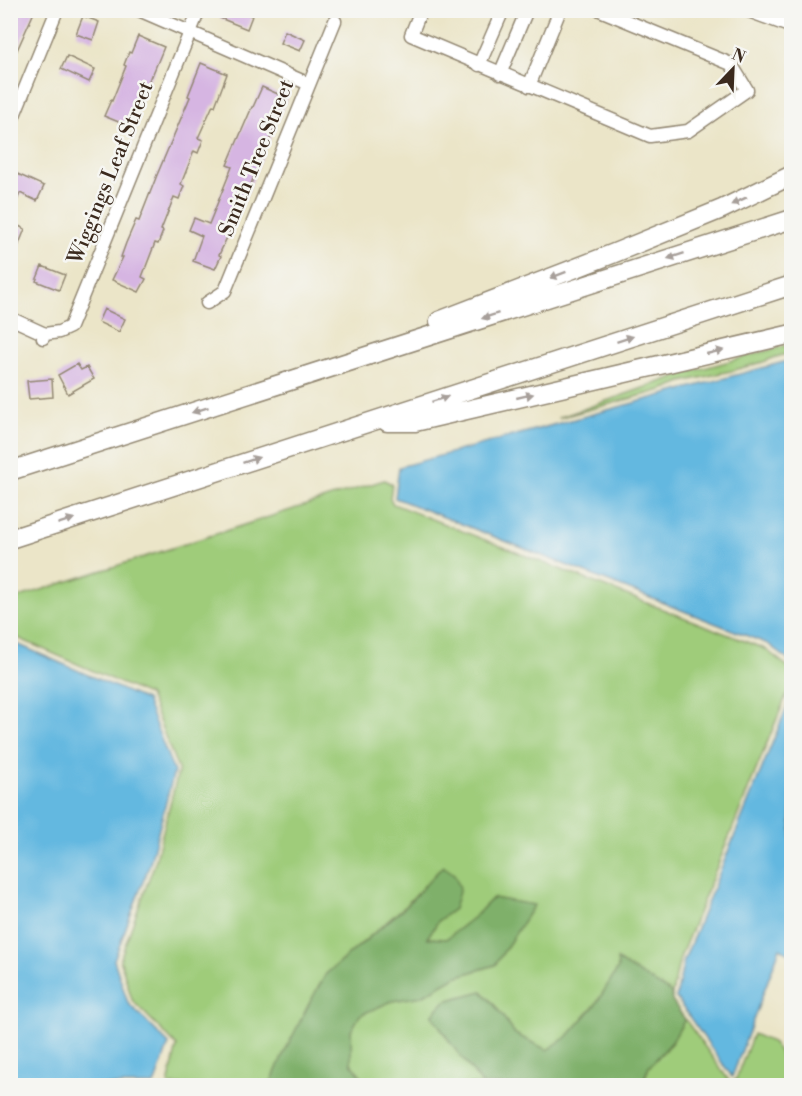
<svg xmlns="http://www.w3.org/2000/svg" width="802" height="1096" viewBox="0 0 802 1096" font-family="'Libre Bodoni',serif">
<rect width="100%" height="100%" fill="#f6f6f2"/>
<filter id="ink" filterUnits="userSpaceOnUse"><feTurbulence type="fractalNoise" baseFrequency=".0167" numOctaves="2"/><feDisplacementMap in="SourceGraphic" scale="12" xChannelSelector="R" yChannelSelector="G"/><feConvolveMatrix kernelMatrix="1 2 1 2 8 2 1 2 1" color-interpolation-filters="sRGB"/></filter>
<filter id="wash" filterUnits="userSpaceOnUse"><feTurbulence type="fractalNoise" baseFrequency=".008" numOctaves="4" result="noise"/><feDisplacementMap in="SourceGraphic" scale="24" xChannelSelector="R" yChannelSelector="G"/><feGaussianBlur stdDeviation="1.35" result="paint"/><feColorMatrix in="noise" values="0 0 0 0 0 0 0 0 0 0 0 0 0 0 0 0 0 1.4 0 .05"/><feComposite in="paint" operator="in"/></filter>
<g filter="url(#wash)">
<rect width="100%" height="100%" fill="#ebe5c8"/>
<path fill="#9fcc7a" stroke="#6d7b4c" stroke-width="1.5" d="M791,344V353L776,357L763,362L731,371L682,382L662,390L558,418L683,374Z
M384,480L392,484L390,498L393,504L765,649L791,669V684L680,958L672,994C655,981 635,973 618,960L619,968L596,1004L568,1036L547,1050L515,1034L496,1007L482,991L445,1001L432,1015L452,1045L483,1085H368L351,1063V1031L360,1015L392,1001L422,996L455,977L495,965L533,905L493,898L474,917L446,939L427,938L439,920L454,909L443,866L404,907L326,974L310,1002L282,1057L270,1085H168L177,1046L132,1000L120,959L155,862L178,773V769L150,698L148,695L11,635L10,600Z
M685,1019L730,1082H733L736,1079L753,1034L772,1042L780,1052L787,1085L642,1086L649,1067L672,1042Z"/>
<path fill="#7fb06a" stroke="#5d6d44" stroke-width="1.5" d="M443,866L454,874L460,888L454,909L439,920L427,938L446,939L474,917L493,898L534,905L495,965L455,977L422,996L392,1001L360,1015L351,1031V1063L368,1085H270L282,1057L310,1002L326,974L404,908Z
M617,960C635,972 655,981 672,994V1001L685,1019L672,1042L649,1067L641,1085H483L452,1045L432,1015L445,1001L482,991L496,1007L515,1034L547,1050L568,1036L596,1004L618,968Z"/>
<path fill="#64b8e0" stroke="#50717f" stroke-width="1.5" d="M791,360V662L768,644L395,498L399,467Z
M10,641L146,700L174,772L150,863L114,960L128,1003L169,1044L154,1085H11Z
M791,697V954L780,948L732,1077L676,998L684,960Z"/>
<g id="blocks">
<path fill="#d6b5e2" d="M10,10H35L10,66Z
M223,10H239L252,16L247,29L220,18Z
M83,16L99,22L93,40L76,34Z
M285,31L305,40L300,51L280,43Z
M138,36L164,47L152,76L151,75L141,102L136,100L126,125L104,116L111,100L112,101L126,66L124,65L129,52L131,53Z
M67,56L95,69L89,82L61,69Z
M201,63L227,74L215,106L213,105L198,138L203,140L198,153L194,151L181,184L184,186L179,199L174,197L161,230L163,231L158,244L155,243L142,277L146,279L139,292L112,280L123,257H121L126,243L136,220L139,221L157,175L190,97L188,96Z
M262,87L287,98L235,222H234L219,255L221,256L215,269L193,261L202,236L189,230L194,218L209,224L232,167L227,165L252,107H253Z
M13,172L44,186L37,201L20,193L11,216L10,179Z
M10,222L25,229L11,264H10Z
M42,266L65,275L59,290L36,281Z
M104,309L125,319L119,332L98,322Z
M77,364L81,370L87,367L94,379L68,394L58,375Z
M52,379L53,397L29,399L27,381Z"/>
</g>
</g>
<g filter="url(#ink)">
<use href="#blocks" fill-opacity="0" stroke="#938873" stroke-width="1.5"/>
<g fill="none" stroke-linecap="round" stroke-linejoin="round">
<g stroke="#938873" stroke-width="15">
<path id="minor" d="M139,10L309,84
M421,10L411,35L650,136L688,131L747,90L731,64L600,10
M746,10L792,27
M479,65L503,10
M500,74L527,10
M529,86L560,10
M10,125L57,10
M207,303L225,291L335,21
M10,318L45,334L43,338
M45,334L59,332L70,327L199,10"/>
</g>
<g stroke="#938873" stroke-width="21">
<path id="highway" d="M439,321L612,254L722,209L792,175
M387,422H415L792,334
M10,471L792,219
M10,539L792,285"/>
</g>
<use href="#minor" stroke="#fff" stroke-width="12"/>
<use href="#highway" stroke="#fff" stroke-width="18"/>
</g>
<defs><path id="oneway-solid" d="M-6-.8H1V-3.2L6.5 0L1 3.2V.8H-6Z" transform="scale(1.5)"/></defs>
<g fill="#a79f9a">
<use href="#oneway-solid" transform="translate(739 201) rotate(154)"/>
<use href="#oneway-solid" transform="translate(676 256) rotate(162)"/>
<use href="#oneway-solid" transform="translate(558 275) rotate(159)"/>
<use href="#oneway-solid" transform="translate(490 316) rotate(162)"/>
<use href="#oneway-solid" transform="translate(625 339) rotate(-18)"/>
<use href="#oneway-solid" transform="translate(715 352) rotate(-13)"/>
<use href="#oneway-solid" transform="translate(525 396) rotate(-13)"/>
<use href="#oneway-solid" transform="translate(440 399) rotate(-18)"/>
<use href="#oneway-solid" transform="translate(200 410) rotate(162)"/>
<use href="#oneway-solid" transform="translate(251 460) rotate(-18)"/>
<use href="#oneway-solid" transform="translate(66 521) rotate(-18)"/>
</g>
</g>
<g text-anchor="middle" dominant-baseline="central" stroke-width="5" stroke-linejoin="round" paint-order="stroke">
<g font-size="21" fill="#3b2a1e" stroke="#f6f6f2">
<text transform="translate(257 158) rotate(-68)">Smith Tree Street</text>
<text transform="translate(111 173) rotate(-68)">Wiggings Leaf Street</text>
</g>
</g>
<rect width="802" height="1096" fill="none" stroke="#f6f6f2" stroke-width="36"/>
<g transform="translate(733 69) rotate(23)" stroke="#f6f6f2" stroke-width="4.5" paint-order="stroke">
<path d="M0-4.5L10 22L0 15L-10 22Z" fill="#3b2a1e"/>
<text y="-9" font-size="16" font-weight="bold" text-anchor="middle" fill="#3b2a1e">N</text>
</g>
</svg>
